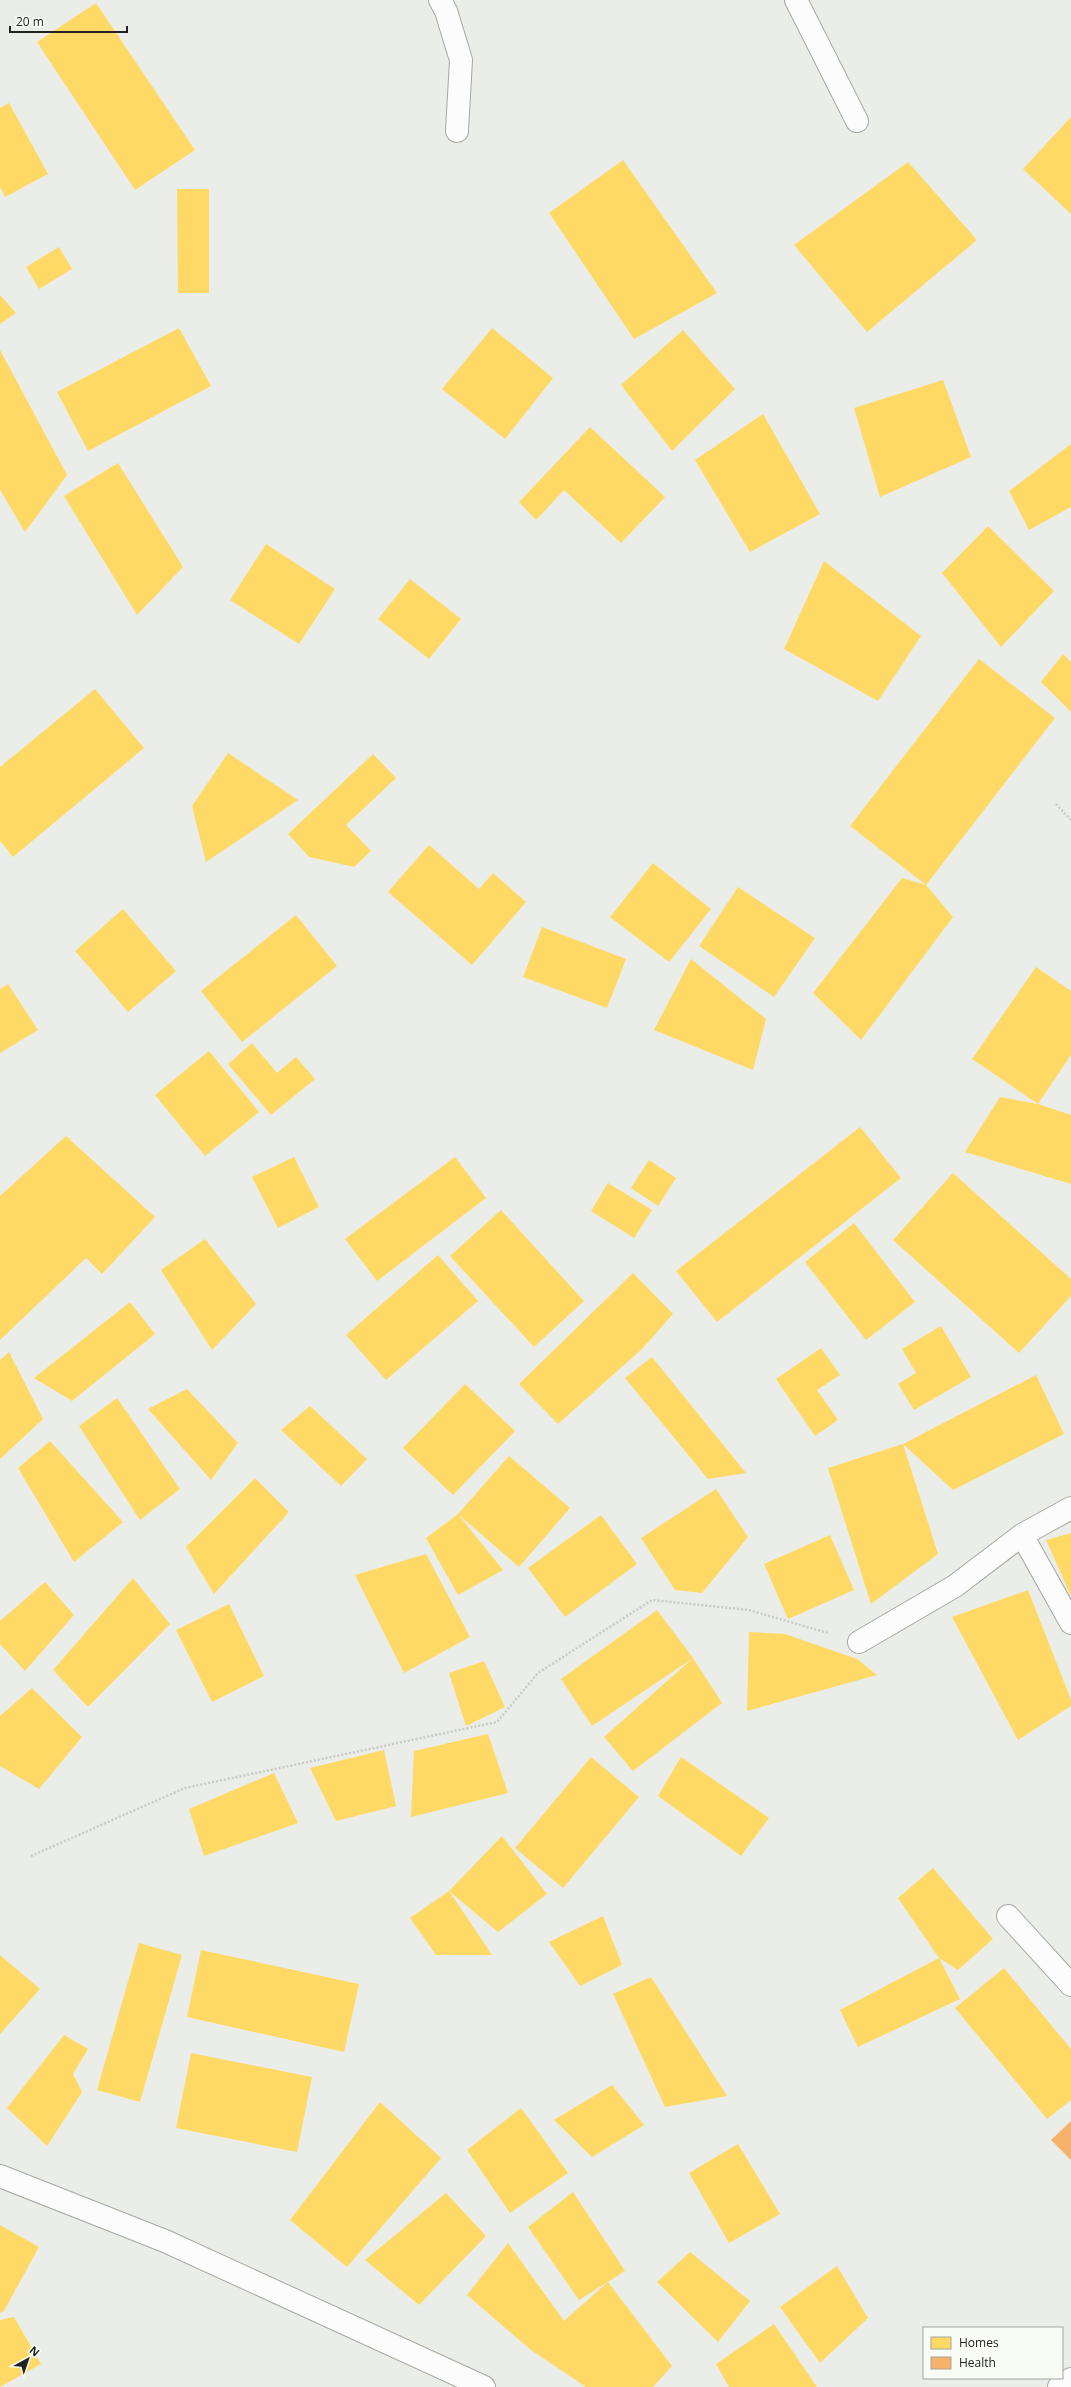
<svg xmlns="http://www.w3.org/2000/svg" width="1071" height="2387" viewBox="0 0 1071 2387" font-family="'Open Sans',sans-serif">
<rect width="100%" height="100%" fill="#ebede8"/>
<path fill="#ffd966" d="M96,3L195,150L135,190L37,42Z
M9,103L48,174L5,197L0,187V108Z
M1071,117V214L1023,169Z
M623,160L717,293L634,339L549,213Z
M908,162L977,240L867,332L794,245Z
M177,189H209V293H178Z
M59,247L72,269L39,289L26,267Z
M0,295L16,313L0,324Z
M179,328L211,386L88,451L57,392Z
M492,328L553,378L505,439L442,389Z
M683,330L735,389L672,451L621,385Z
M0,350L67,475L25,532L0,490Z
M943,380L971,457L880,497L854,408Z
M763,414L820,514L750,552L695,460Z
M590,427L665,497L621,543L564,490L536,520L519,502Z
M1071,444V507L1029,530L1009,491Z
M118,463L183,567L137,615L64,496Z
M988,526L1054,591L1001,647L942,573Z
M266,544L335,589L299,644L230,600Z
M824,561L921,636L878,701L784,649Z
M410,579L461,619L429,659L378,619Z
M1063,654L1071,662V712L1041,682Z
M979,659L1055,718L926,885L850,826Z
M95,689L144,748L13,857L0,841V767Z
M228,753L298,800L206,862L192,806Z
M373,754L396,778L346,825L371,851L354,867L309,857L288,834Z
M429,845L479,889L493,873L526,902L472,965L388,892Z
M653,863L711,909L669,962L610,917Z
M902,878L926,885L953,917L861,1040L813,993Z
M738,887L815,938L774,997L699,946Z
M123,909L176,971L128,1012L75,951Z
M296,915L337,966L242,1042L201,991Z
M542,927L626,959L607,1008L523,977Z
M691,959L766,1019L753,1070L654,1030Z
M1036,967L1071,991V1055L1038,1104L972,1059Z
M8,984L38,1030L0,1053V989Z
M252,1043L277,1073L296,1057L315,1079L271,1115L228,1064Z
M209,1051L259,1112L205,1156L155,1095Z
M1000,1097L1038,1104L1071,1115V1184L965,1152Z
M860,1127L901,1178L717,1322L676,1271Z
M66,1136L155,1217L102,1274L86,1258L0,1340V1196Z
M294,1157L319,1207L278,1228L252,1177Z
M455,1157L486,1198L377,1281L345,1239Z
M649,1160L676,1178L658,1206L631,1188Z
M953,1173L1071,1279V1296L1019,1353L893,1240Z
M608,1183L652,1210L634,1238L591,1211Z
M501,1210L584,1301L534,1347L450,1256Z
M854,1223L915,1302L866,1340L805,1262Z
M205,1239L256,1304L212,1350L161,1270Z
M438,1255L478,1301L386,1380L346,1335Z
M633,1273L673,1314L642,1349L558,1424L519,1384Z
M130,1302L155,1334L72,1401L34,1378Z
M941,1326L971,1377L914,1410L898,1384L916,1373L902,1349Z
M821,1348L840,1375L817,1390L838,1420L815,1436L776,1379Z
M9,1352L43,1419L0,1459V1360Z
M652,1357L746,1473L708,1479L625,1378Z
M1036,1375L1064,1434L953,1490L903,1444Z
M465,1384L515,1431L453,1495L403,1448Z
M187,1389L238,1443L211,1480L148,1409Z
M117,1398L180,1489L140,1520L79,1426Z
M310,1406L367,1459L341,1486L281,1430Z
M50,1441L123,1522L74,1562L18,1468Z
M903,1444L938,1554L871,1604L828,1468Z
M509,1456L570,1508L519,1567L458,1514L503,1570L458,1595L426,1538L458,1514Z
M255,1478L289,1512L214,1594L186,1547Z
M716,1489L748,1537L702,1593L675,1590L641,1538Z
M601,1515L637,1564L565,1617L528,1568Z
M1071,1533V1596L1046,1540Z
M830,1535L854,1590L788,1619L764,1564Z
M426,1554L470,1637L404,1673L355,1575Z
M133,1578L170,1624L88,1707L53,1670Z
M45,1582L74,1615L25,1671L0,1644V1621Z
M1028,1590L1071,1700V1706L1018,1740L952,1617Z
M229,1604L264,1676L212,1702L176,1630Z
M657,1610L693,1658L592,1726L561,1679Z
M749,1632L785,1634L857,1659L877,1675L747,1711Z
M693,1658L722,1703L633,1771L604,1737Z
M484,1661L505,1707L466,1726L449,1673Z
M32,1688L82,1737L39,1789L0,1766V1716Z
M488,1734L508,1793L411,1817L414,1751Z
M384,1750L396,1806L336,1821L310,1768Z
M591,1757L639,1797L563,1888L515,1848Z
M681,1757L769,1818L741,1856L658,1796Z
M274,1773L298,1823L204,1856L189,1809Z
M502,1836L547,1894L498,1932L449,1891L492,1955H436L410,1918L449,1891Z
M933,1868L993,1939L958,1970L939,1958L898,1898Z
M603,1916L622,1965L580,1986L549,1942Z
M139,1943L182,1955L140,2102L97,2090Z
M201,1950L359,1984L344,2052L187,2017Z
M0,1955L40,1989L0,2034Z
M939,1958L960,1999L858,2047L840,2010Z
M1004,1968L1071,2049V2100L1047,2119L955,2008Z
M651,1977L727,2096L665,2107L613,1994Z
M64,2035L88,2049L73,2074L82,2092L47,2146L7,2108Z
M191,2053L312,2077L297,2152L176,2128Z
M612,2085L644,2125L592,2157L554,2120Z
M380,2102L441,2158L347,2267L290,2220Z
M521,2108L568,2173L510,2213L467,2150Z
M738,2144L780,2214L729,2243L689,2173Z
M573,2192L625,2271L579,2300L528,2227Z
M446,2193L486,2236L419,2305L365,2260Z
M0,2225L39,2247L4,2311L0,2313Z
M508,2243L564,2321L608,2282L672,2366L653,2387H586L531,2350L467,2295Z
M690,2252L750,2301L718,2342L657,2282Z
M837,2266L868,2318L820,2363L780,2307Z
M14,2317L41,2364L0,2387V2320Z
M774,2324L817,2387H729L716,2364Z"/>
<path fill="#f6b26b" d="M1071,2121V2160L1051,2140Z"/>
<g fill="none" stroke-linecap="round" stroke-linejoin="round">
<g stroke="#a6a8a4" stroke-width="24">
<path id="minor" d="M440,0L446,11L461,60L457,131
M796,0L857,121
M1022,1535L1071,1623
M859,1642L955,1586L1022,1535L1071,1508
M1008,1916L1071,1985
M0,2176L165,2241L484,2387
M1059,2387L1071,2379"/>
</g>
<path stroke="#cacac9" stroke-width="2.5" stroke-dasharray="2 2" stroke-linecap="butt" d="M1056,804L1071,820
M31,1856L185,1788L497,1722L538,1673L652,1600L749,1610L828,1633"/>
<use href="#minor" stroke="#fcfcfc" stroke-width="22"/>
</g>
<rect x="923" y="2327" width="140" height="52" fill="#f8fcf4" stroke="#a2a5a0"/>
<rect x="931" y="2337" width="20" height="12" fill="#ffd966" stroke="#a2a5a0"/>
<text x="959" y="2347" font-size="12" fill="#222321">Homes</text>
<rect x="931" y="2357" width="20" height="12" fill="#f6b26b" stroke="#a2a5a0"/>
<text x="959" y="2367" font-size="12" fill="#222321">Health</text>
<g transform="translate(28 2359) rotate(40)" stroke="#f8fcf4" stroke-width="3" paint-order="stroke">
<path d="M0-3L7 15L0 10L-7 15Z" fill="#222321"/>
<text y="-6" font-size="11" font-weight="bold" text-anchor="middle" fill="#222321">N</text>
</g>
<path d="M10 26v6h117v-6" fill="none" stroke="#222321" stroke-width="2"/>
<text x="16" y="26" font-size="12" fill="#222321" stroke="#f8fcf4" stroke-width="3" paint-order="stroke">20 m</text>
</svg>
